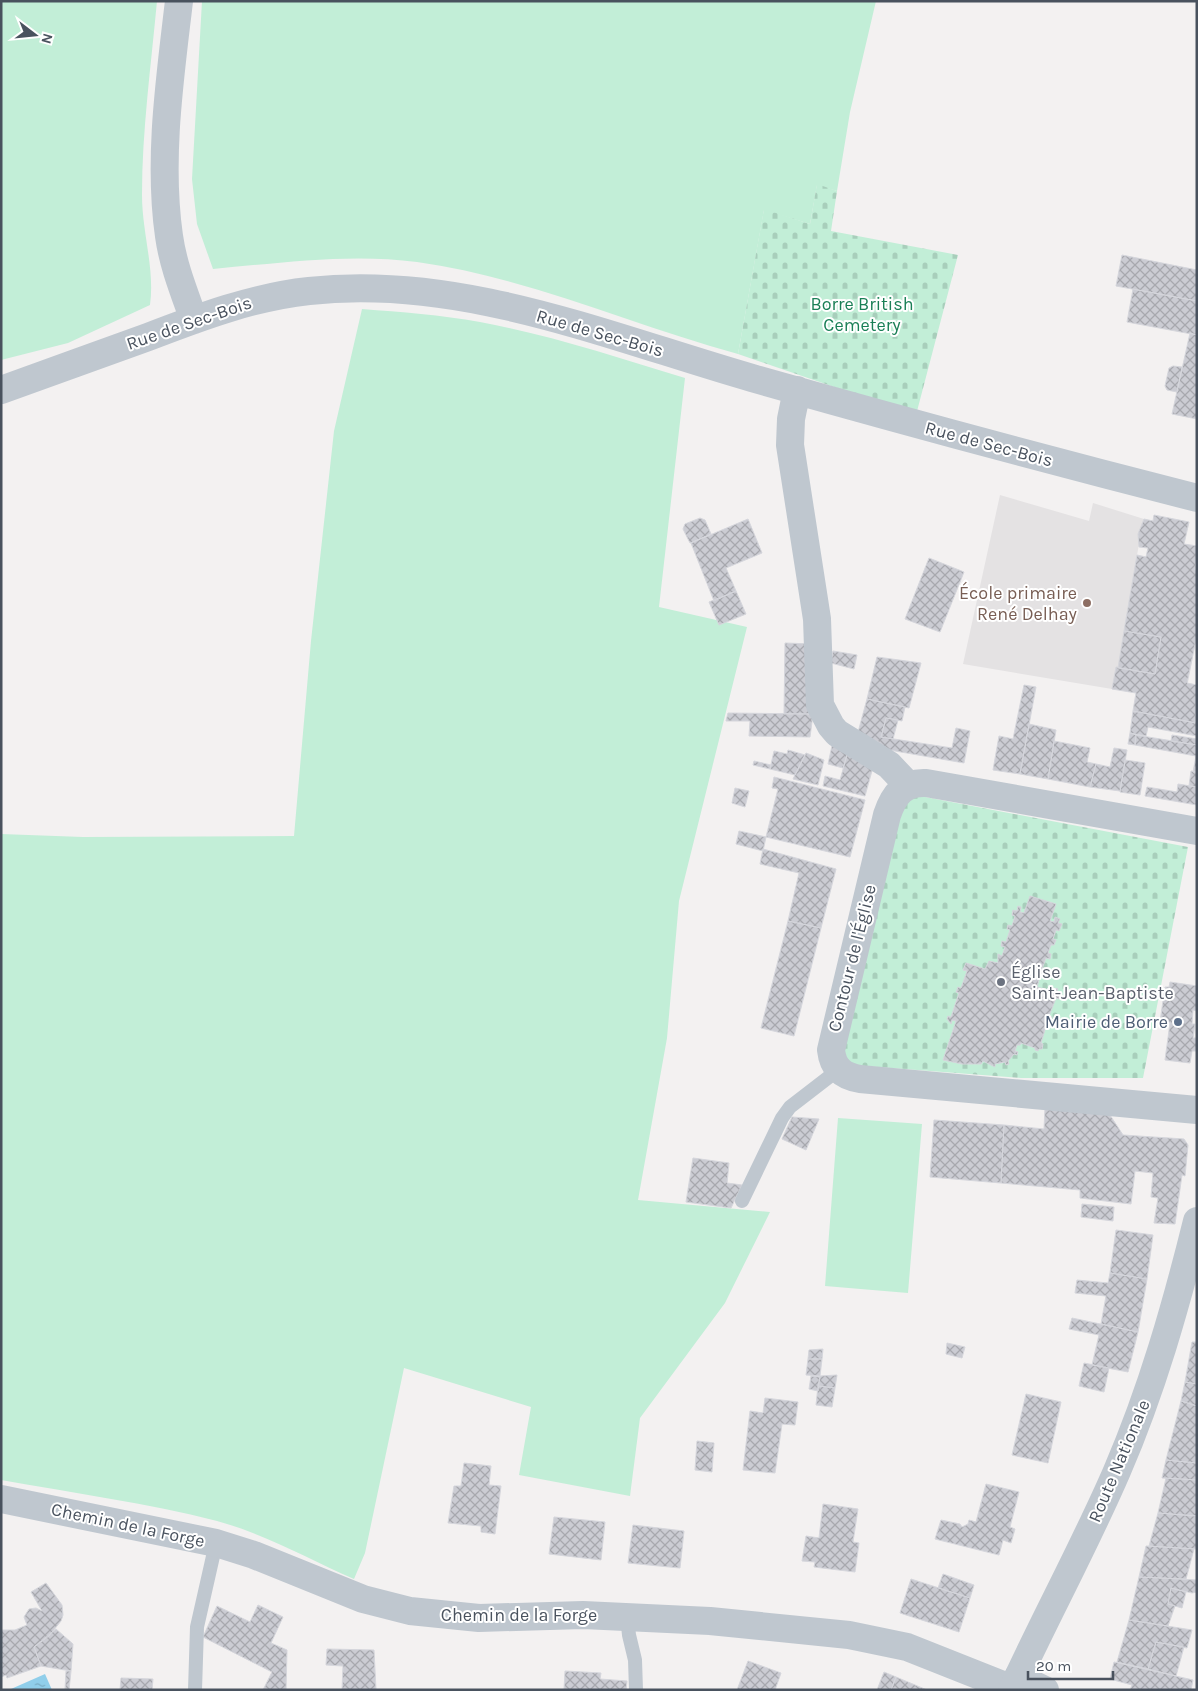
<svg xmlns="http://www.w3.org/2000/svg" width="1198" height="1691" viewBox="0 0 1198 1691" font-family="Karla,sans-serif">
<defs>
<pattern id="cemetery-stones" width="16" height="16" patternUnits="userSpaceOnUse" patternTransform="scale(1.25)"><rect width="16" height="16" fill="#c2eed7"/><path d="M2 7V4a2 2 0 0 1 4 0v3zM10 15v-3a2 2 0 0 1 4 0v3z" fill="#a8cebb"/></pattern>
<pattern id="water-ripples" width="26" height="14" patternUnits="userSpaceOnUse" patternTransform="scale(1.25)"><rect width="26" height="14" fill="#90ceea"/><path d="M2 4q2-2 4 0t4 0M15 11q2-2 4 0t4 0" fill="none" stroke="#78aac1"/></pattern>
<pattern id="building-cross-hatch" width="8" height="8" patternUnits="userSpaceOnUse" patternTransform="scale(1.25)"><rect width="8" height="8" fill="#cbccd3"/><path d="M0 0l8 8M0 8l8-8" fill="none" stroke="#a7a8ae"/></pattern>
</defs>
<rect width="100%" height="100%" fill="#f3f1f1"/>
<path fill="#e4e2e3" d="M1000,495L1089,521L1093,503L1144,519L1136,560L1197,570V635L1188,683L1197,685L1195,723L1136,693L963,664Z"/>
<path fill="#c2eed7" d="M1,1H157C151,66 142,131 142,195C142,232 155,269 150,305L68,343L1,360Z
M202,1H876L850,112L837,191L817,185L810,224L764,210L738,354C632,325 526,277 417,262C350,253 280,263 213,269L197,224L192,179Z
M362,309C401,312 441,315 480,322C550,335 617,357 685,378L659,607L747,627L679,901L667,1038L638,1200L770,1212L725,1303L640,1418L630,1496L519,1475L531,1407L404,1368L365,1553L354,1579C309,1559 265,1534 217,1521C147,1503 73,1493 1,1480V834L83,837L294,836L311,641L334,431Z
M838,1118L922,1124L908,1293L825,1286Z"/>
<path fill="url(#cemetery-stones)" d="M817,184L837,191L831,231L958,255L916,415L738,354L764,209L810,224Z
M920,796L1188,847L1143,1078H1021L852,1065L847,1059L844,1049L900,807L909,799Z"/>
<path fill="url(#water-ripples)" d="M45,1674L52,1690H11V1689Z"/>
<path fill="url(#building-cross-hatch)" stroke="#d5d6dc" d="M1122,255L1197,270V301L1116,286Z
M1133,289L1197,301V335L1127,322Z
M1190,333L1197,335V419L1172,414Z
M1173,366L1182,367L1177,392L1167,390L1165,386L1169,368Z
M1154,515L1189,522L1184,544L1197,546L1195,570H1197V635L1187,683L1197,685L1195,723L1133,711L1136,693L1112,689L1116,667L1155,674L1161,637L1124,631L1137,555L1146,557L1148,548L1139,547L1138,534L1144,519L1153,521Z
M700,518L705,520L711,534L690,543L683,529L685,524Z
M748,519L762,553L726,568L736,591L714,601L691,543Z
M929,558L964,572L940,632L905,619Z
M736,591L746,614L719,625L709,602Z
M1124,631L1161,637L1155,674L1118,668Z
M785,643L812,644L813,714H784Z
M833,651L857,655L854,669L831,663Z
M877,657L921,663L909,708L867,699Z
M1024,685L1036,687L1020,774L993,770L999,736L1013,739Z
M867,699L905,707L902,721L886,718L881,737L952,748L956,728L970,731L964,763L878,748L879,742L857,736Z
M1133,711L1197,723V736L1148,727L1146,736L1130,733Z
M728,713L813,714L810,737L749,736L750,721H726Z
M886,718L898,720L893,739L881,737Z
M1029,724L1056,730L1048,779L1020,774Z
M1130,733L1136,735L1135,745L1128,744Z
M1136,735L1197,745V772H1193L1196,756L1135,745Z
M1172,735L1197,739V745L1171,741Z
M833,741L849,748L843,768L828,764Z
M1054,741L1090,748L1087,762L1096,764L1090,787L1048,779Z
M849,748L875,760L865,796L823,786L825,776L840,780Z
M1114,748L1127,750L1120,791L1090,787L1096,764L1110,767Z
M788,750L805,755L795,775L770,769L774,751L787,754Z
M806,753L824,760L818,785L793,779Z
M1125,760L1145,763L1140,795L1120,792Z
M754,761L771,765L770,769L753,765Z
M1191,771L1197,772V787L1189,786Z
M774,777L865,800L850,857L766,837L778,789L772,788Z
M1178,784L1197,787V805L1145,796L1147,787L1177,792Z
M735,788L749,791L745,807L732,803Z
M739,831L766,837L763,851L736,844Z
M763,849L836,869L821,928L788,921L799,873L760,864Z
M1030,896L1056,904L1050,921L1054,922L1055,917L1060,919L1058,923L1062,924L1059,931L1056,930L1053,939L1056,940L1054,945H1051L1048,953L1051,954L1050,959L1046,958L1042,969L1046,970L1044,977L1040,976L1037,987L1052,991L1054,988L1058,989L1056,993L1060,995L1059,999L1056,998L1049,1016L1052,1017L1050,1024L1047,1023L1041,1043L1043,1044L1042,1049H1039L1038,1051L1035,1050V1048L1021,1043L1020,1045H1017L1015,1051L1018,1052L1017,1055L1014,1054L1008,1061L1009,1064L1006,1065L1005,1062L995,1064V1067L983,1061L981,1064H962L943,1060L956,1021L952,1020L951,1024L947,1019L948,1016L951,1017L959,993L956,992L958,987L961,988L967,971L963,970L966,963L985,969L989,961L998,963V954L1002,956L1005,947L1001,946L1002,941L1006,942L1010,930L1007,929L1008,925L1012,926L1015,916L1012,915L1013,910L1017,911L1018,906L1021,907L1020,912L1024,913Z
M788,921L821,928L794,1036L761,1028Z
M1170,982L1197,986V1011L1193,1010L1192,1024H1195L1193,1038H1197V1051H1192L1190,1063L1165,1060L1170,1023L1160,1022L1165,987H1169Z
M1045,1108L1108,1112L1123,1135L1184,1139L1188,1145L1185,1176L1182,1175L1175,1224L1154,1223L1158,1198L1151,1197L1153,1173L1135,1171L1131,1204L1080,1198V1190L1001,1183L1004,1125L1044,1129Z
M792,1117L819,1119L806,1150L782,1139Z
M934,1120L1004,1125L1001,1183L930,1177Z
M693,1158L729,1163L727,1183L742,1185L731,1208L686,1202Z
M1082,1204L1114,1207L1113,1221L1081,1217Z
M1116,1230L1153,1235L1147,1279L1110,1273Z
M1110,1273L1147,1279L1138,1332L1101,1324L1106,1296L1075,1293L1077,1280L1108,1283Z
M1072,1318L1138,1332L1128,1372L1092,1365L1099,1335L1069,1329Z
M1192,1342H1197V1384L1185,1382Z
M947,1343L965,1347L962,1358L946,1354Z
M823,1349L822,1359H808L809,1350Z
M808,1359H822L820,1376L806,1375Z
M1084,1363L1109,1368L1104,1392L1079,1386Z
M837,1375L835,1388L818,1386L820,1376Z
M811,1376L820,1377L818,1391L809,1389Z
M1185,1382L1197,1384V1406L1181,1401Z
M818,1386L835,1388L832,1407L816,1405Z
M1026,1394L1061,1402L1048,1463L1012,1455Z
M765,1398L798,1402L795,1425L782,1424L775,1473L743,1470L750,1411L763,1413Z
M1181,1401L1197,1406V1463L1166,1460Z
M697,1441L714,1443L712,1472L695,1470Z
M1166,1460L1197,1463V1480L1162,1478Z
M464,1463L491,1466L489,1485L501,1486L495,1534L481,1532V1526L448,1523L454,1486H461Z
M1166,1478L1197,1480V1516L1158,1513Z
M986,1484L1019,1492L1010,1527L1015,1529L1011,1543L1003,1540L999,1555L935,1539L941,1520L960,1524L962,1527L968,1524L969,1520L976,1522Z
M823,1504L858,1509L853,1542L859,1543L855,1572L814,1567L815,1562L802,1561L806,1536L819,1538Z
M1158,1513L1197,1516V1549L1149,1546Z
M554,1517L605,1522L601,1560L549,1554Z
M633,1525L684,1531L680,1568L628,1563Z
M1146,1546L1194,1549L1186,1579L1139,1577Z
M943,1574L974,1585L970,1598L938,1588Z
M1139,1577L1197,1580V1592L1192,1593L1171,1588L1168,1604L1175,1606L1168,1626L1129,1620Z
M911,1579L970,1598L959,1632L900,1613Z
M46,1583L62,1605L63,1615L61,1621L49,1636L34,1647L41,1666L7,1678L6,1675L1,1677V1630H15L27,1625L24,1617L29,1609L36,1608L42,1611L31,1592Z
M1171,1588L1186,1592L1182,1608L1168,1604Z
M258,1605L283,1617L271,1643L287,1650L286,1690H263L272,1672L203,1637L217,1606L250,1622Z
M1129,1620L1192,1630L1187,1648L1156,1642L1148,1669L1117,1662Z
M56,1629L73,1644L71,1671L41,1666L34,1647Z
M1156,1642L1184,1647L1176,1676L1148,1669Z
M327,1649L374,1650L376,1690H342L343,1666L326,1665Z
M748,1661L781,1673L775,1690H737Z
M1114,1662L1193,1680L1191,1690H1130L1132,1685L1110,1679Z
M66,1671H71L69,1690H65Z
M565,1671L601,1673L600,1679L627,1681L626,1690H564Z
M884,1672L896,1677L891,1690H877Z
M896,1677L927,1690H891Z
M121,1678L153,1679L152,1690H120Z"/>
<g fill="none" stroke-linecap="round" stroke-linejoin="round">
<path stroke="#bfc7cf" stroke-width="14" d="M742,1201L782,1118L790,1107L838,1070
M627,1616L629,1635L635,1660L636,1690
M195,1690L197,1627L216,1543"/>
<path stroke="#bfc7cf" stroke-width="28" d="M179,1C170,78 158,159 169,236C173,265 184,292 194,320
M1,390C50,372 99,355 148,337C200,317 253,297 309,291C461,274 609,337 752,378C900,420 1048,460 1197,498
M797,390L791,419L790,445L817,619L820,705L831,726L837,733L889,765L908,785
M1197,831L926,783C904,782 894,794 887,815L831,1050C833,1068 842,1076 860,1079L1197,1110
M1,1499L216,1543L254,1555L363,1599L410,1611L479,1618L583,1615L710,1621L849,1635L907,1647L1013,1689
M1018,1677L1045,1690"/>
<path stroke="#bfc7cf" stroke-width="28" d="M1012,1690C1046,1616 1085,1545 1117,1471C1152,1390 1176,1306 1197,1221"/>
</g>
<circle fill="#8d6e63" stroke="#fff" stroke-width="2" cx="1087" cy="603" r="5"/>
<circle fill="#6b7280" stroke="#fff" stroke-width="2" cx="1001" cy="982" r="5"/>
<circle fill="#5c6f8a" stroke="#fff" stroke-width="2" cx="1178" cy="1022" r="5"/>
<g text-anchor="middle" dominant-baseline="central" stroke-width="4" stroke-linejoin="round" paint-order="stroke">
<g font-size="18" fill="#1a7f56" stroke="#fff">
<text x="862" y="304">Borre British<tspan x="862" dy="21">Cemetery</tspan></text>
</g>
<g font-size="18" fill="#49525e" stroke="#fff">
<text transform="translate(189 323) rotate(-19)">Rue de Sec-Bois</text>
<text transform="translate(600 333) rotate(16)">Rue de Sec-Bois</text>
<text transform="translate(989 444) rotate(15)">Rue de Sec-Bois</text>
<text transform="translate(852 958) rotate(-76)">Contour de l'Église</text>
<text transform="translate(1119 1461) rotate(-67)">Route Nationale</text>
<text transform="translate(128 1525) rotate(12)">Chemin de la Forge</text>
<text x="519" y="1615">Chemin de la Forge</text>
</g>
<g font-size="18" fill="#785e54" stroke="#fff" text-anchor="end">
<text x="1077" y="593">École primaire<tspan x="1077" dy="21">René Delhay</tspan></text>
</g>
<g font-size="18" fill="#5b616d" stroke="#fff" text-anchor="start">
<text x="1011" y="972">Église<tspan x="1011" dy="21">Saint-Jean-Baptiste</tspan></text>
</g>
<g font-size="18" fill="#4e5e75" stroke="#fff" text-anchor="end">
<text x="1168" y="1022">Mairie de Borre</text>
</g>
</g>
<rect width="1198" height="1691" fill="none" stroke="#49525e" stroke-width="5"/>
<g transform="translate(35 35) rotate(106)" stroke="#ffffff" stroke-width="4" paint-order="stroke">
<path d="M0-4L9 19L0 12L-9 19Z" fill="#49525e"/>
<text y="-8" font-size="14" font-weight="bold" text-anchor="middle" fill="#49525e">N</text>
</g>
<path d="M1028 1671v8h85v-8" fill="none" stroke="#49525e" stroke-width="2.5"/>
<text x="1036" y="1671" font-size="15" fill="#49525e" stroke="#ffffff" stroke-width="4" paint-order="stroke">20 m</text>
</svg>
